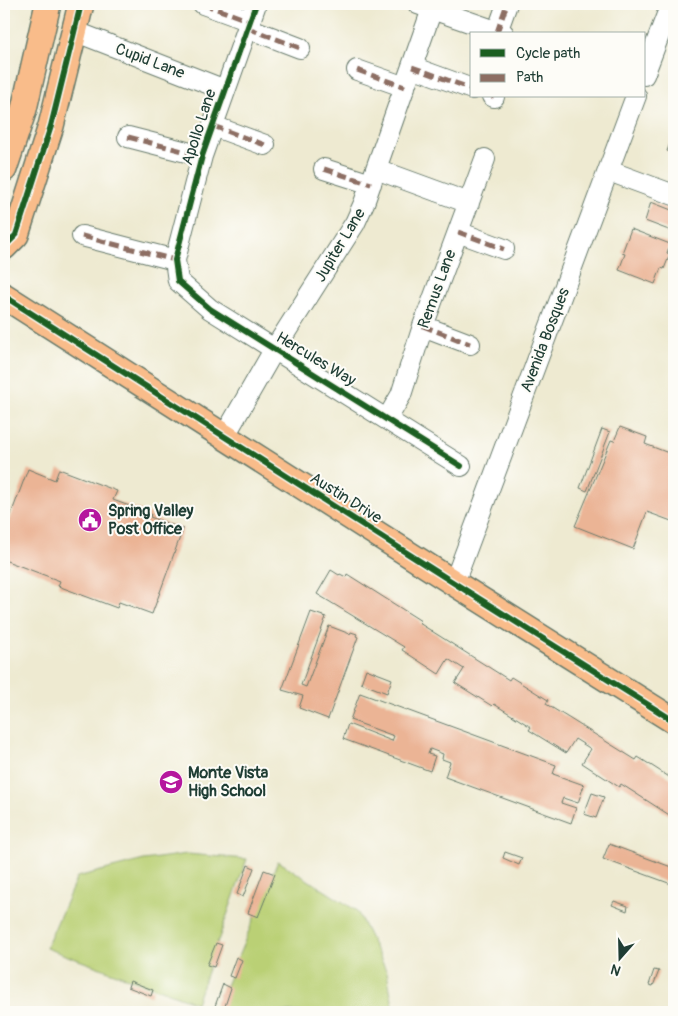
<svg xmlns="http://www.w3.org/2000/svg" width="678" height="1016" viewBox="0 0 678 1016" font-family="Pangolin,sans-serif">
<rect width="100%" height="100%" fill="#fdfcf7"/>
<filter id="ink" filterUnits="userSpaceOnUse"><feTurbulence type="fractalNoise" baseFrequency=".02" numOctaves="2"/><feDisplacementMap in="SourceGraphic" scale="10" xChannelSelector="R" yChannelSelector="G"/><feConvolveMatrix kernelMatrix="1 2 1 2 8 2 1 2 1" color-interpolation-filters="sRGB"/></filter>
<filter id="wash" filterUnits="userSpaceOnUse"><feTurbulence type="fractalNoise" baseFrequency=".0096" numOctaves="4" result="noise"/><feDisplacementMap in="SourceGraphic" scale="20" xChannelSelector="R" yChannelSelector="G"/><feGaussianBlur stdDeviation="1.12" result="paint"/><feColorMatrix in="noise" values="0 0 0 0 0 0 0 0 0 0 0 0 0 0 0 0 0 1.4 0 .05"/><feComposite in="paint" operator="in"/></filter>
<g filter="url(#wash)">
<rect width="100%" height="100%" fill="#eeead1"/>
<path fill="#bad074" stroke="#6c8654" d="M187,854L247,859L196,1003L46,948L77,877L144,860Z
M278,861L357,911L387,972L394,1012H215Z"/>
<g id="blocks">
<path fill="#ebb495" d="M674,133V154L667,151Z
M651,202L674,211V232L645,221Z
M631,229L670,244L667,253L670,254L664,269L661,268L655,284L619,270L625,254L622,253Z
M620,427L647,437L645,444L674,455V522L647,512L633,549L575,526L611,440L614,441Z
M602,429L610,432L587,491L580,488Z
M28,469L55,480L59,469L117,491L113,500L151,514L150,517L183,529L152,614L119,602L117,608L58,586L60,581L4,560V533Z
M331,570L339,575L340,574L346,577L347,574L421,621L419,623L509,680L511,677L548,700L546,704L636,760L638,757L674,780V818L621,784L619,787L582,763L591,749L575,739L566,753L529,730L531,727L494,704L492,706L455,683L464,669L448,659L439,674L402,650L404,647L317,594Z
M311,612L326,617L301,685L306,687L329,626L350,634L351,632L357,634L356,636L358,637L328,719L299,708L303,696L282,690Z
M366,669L392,679L387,693L361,683Z
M360,693L556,765L553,774L584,785L578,803L563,798L561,803L576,808L571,823L445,777L450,762L442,759L443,754L430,749L428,754L435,756L430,771L343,739L348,724L392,741L394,736L350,720Z
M592,793L604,797L596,818L584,814Z
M609,844L674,868V885L603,859Z
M505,852L522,858L519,865L503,858Z
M248,865L254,868L243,897L237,894Z
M264,870L275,874L258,917L248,913Z
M614,901L628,906L627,911L612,905Z
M216,943L222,945L214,967L207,965Z
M236,957L242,960L235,978L229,976Z
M654,970L659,971L653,986L649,985Z
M130,981L153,990L151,996L128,987Z
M223,984L231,988L224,1009L215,1006Z"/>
</g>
</g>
<g filter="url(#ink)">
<use href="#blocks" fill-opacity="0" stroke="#677a6b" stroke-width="1"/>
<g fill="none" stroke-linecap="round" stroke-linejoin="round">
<g stroke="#677a6b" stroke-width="22">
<path id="minor" d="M203,4L250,21
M256,4L202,156L175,260L178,281L210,309L461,466
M418,4L504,34
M248,28L300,48
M74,31L225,90
M497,32L507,4
M412,67L472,89
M357,70L405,87
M644,75L671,4
M492,96L494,97
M213,126L265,145
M128,137L202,156
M324,169L371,184
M376,169L469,203
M609,171L674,195
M458,232L504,249
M82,236L175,260
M423,326L470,344
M387,419L401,395L423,326L485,159
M224,437L274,350L355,223L364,203L432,9
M454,583L636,96"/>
</g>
<g stroke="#677a6b" stroke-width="28">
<path id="major" d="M4,169L24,109L48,4
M4,247L16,235L51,126L81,4
M4,296L454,583L674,721"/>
</g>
<use href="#minor" stroke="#fff" stroke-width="20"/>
<use href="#major" stroke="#f9bc8a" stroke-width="25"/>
<path stroke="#8d6e63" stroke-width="5" stroke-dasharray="10 5" stroke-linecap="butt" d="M203,4L250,21
M248,28L300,48
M497,32L507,4
M412,67L472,89
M357,70L405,87
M492,96L494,97
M213,126L265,145
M128,137L202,156
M324,169L371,184
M458,232L504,249
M82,236L175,260
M423,326L470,344"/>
<g stroke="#fdfcf7" stroke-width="9">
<path id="cycleway" d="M256,4L202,156L175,260L178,281L210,309L461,466
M4,247L16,235L51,126L81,4
M4,296L454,583L674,721"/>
</g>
<use href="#cycleway" stroke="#1b5e20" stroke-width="6"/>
</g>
</g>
<defs>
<g id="civic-disc" transform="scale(1.25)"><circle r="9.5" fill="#b5179e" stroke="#fdfcf7"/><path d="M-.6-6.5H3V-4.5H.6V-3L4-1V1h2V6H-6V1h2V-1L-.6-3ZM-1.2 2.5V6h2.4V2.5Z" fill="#fff"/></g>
<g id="school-disc" transform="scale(1.25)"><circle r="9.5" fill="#b5179e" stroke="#fdfcf7"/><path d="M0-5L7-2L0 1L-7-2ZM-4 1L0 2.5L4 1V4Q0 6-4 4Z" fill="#fff"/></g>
</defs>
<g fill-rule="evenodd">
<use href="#civic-disc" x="90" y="520"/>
<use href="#school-disc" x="171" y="782"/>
</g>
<g text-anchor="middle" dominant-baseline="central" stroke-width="4" stroke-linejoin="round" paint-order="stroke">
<g font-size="16" fill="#1f3d34" stroke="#fdfcf7">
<text transform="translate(150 61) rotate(21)">Cupid Lane</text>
<text transform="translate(199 127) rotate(-72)">Apollo Lane</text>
<text transform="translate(340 245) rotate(-59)">Jupiter Lane</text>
<text transform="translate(437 289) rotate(-70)">Remus Lane</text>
<text transform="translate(545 340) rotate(-69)">Avenida Bosques</text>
<text transform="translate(316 359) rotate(31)">Hercules Way</text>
<text transform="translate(346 498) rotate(32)">Austin Drive</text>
</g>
<g font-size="16" font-weight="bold" fill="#1f3d34" stroke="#fdfcf7" text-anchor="start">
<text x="108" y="511">Spring Valley<tspan x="108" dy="18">Post Office</tspan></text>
<text x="188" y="773">Monte Vista<tspan x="188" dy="18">High School</tspan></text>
</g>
</g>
<rect width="678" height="1016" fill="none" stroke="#fdfcf7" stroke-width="20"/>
<rect x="470" y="32" width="175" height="65" fill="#fdfcf7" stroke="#a4b0a9"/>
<rect x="480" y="49" width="25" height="8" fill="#1b5e20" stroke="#a4b0a9"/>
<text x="516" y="58" font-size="15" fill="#1f3d34">Cycle path</text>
<rect x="480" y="74" width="25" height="8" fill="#8d6e63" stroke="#a4b0a9"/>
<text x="516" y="82" font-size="15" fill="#1f3d34">Path</text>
<g transform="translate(620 958) rotate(200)" stroke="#fdfcf7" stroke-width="4" paint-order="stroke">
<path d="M0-4L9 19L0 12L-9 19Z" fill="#1f3d34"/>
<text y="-8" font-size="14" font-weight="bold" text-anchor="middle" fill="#1f3d34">N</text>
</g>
</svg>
